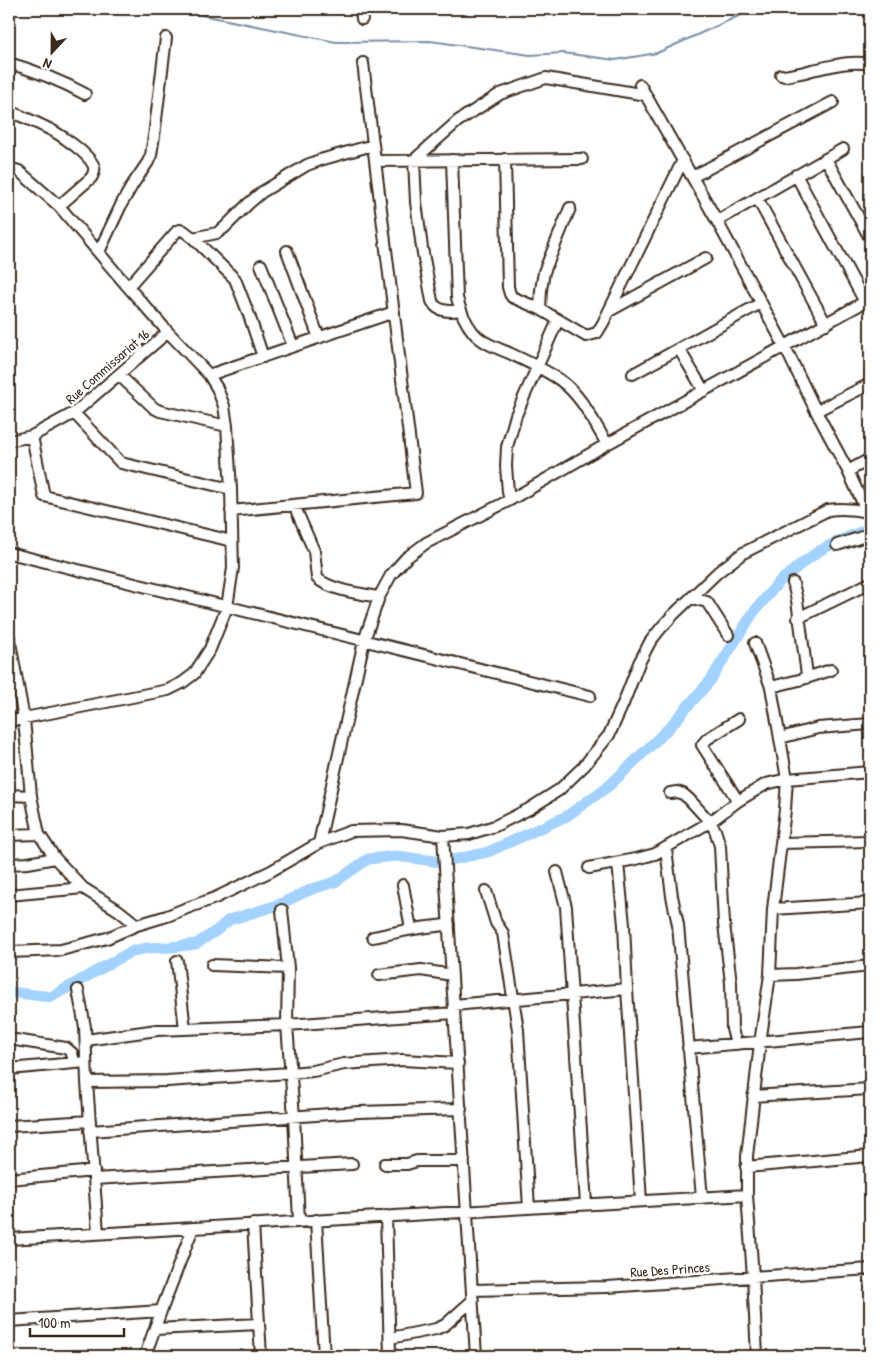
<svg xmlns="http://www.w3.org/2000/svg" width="879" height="1365" viewBox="0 0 879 1365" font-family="'Patrick Hand',sans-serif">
<rect width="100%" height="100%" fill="#fff"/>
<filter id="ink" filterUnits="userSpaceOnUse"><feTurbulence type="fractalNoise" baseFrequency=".02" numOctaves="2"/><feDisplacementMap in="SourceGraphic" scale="10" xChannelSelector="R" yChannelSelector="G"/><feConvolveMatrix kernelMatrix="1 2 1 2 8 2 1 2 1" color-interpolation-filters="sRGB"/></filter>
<g filter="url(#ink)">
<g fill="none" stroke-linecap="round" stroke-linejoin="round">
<path stroke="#798fa5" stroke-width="2" d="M172,9L336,42L430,41L530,55L563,53L615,60L657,53L754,9
M9,609L13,634"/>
<path stroke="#a3d2ff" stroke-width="11" d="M447,861L488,852L567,816L610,785L667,730L710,681L753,613L778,583L801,564L819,551L838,541L870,528
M282,903L312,889L335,882L368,859L396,856L442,862
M9,992L51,997L132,951L148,948L171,947L196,944L216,931L229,920L278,905"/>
<g stroke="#3b2a1e" stroke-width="14">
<path id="minor" d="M361,9L362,19
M9,63C36,71 61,81 85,94
M781,75L785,76C794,74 803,73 812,70C833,66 849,60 870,64
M640,85L717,221L785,347L816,411L848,471L867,512
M9,111C21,116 33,121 45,127C57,132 90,154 94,167C95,171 93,175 91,178L59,206
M505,159L508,287L510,294L512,297L540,309L586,336L597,333L603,323L683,160
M826,159L870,238
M452,160L457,298C460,310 465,322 473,332C482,343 497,348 509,353C526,361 544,369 560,380C582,396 593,421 607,444
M375,161L582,159
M9,168L19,171L59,206L128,287L168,332L209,375L217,388L224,406L227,426L231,489L233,568L227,607L210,649L194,674L182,683L168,690L9,721
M796,175L865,302
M692,177L833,102
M757,198L826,324
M717,221L843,149
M193,238L217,233L224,228L248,204L262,192L307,165L320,160L373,145
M287,251L319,338
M99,252L122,203L133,184L148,162L151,155L154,136L166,38
M261,265L293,346
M128,287L177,231L180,230L184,231L193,238L235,279L249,315L263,357
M540,309L541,290L544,272L570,208
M460,310C449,312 437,312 432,301L422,248L416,202L414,160L458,121L500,94L546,78L646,95
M609,311L706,258
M679,349L704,391
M633,374L761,303
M119,375L154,408L160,411L227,426
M209,375L394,312
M816,411L870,384
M74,413L121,463L231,489
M32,436L44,496L232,541
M9,441L32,436L74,413L168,332
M848,471L870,459
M510,500L508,492L506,466L507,447L516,415L558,320
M294,505L314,551L317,578C329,590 362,594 379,597
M231,511L416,493L363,63
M837,545L859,538L870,533
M9,553L590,696
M692,598L707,602L728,635
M798,618L870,583
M9,637L24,719L31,796L39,834L55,858L83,888L118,910L137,925
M755,643L771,687L787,779L785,810L773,909L770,975L760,1043L747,1156V1195L753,1277L757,1356
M806,678L831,670
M771,687L803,679L807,675L797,600L793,583
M780,738L818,728L870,724
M670,793L677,792L683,794L689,799L710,822L715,830L720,846L724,924L731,983L732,1029L736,1044
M9,795L31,796
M738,801L702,745L707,739L739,719
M9,835L39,834
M443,836L476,1356
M319,843L364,641L379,597L391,575L406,558L426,543L510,500L607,444L870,299
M781,843L870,841
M666,849L672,896L678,925L702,1198
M618,863L624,925L627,989L641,1201
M9,864L28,863L55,858
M589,868L636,859L655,854L710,822L738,801L766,784L787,779L870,772
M557,872L566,907L586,1204
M403,885L411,929
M486,891L496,923L503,933L518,1030L529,1208
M9,895L83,888
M773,909L870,903
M282,910L288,968L287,1025L294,1117L299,1221
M373,937C398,932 423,926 449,925
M9,952L61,950L107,938L137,925L167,916L187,908L215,898L271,871L319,843L351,831L401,830L443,836L469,834L495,826L529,809L559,790L584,766L609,735L623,704L639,663L650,642L661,628L673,615L718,572L743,553L828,510C842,508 854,509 867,512L870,510
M177,961L185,1029
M212,965L288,968
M379,975L421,970L452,975
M770,975L796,974L870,966
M78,990L85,1027L87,1082L98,1233
M454,1005L627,989
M9,1039L66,1048L72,1053L74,1063
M86,1040L157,1030L287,1025L454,1013
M688,1048L870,1032
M9,1069L86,1062
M87,1082L167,1081L290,1073L313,1071L344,1064L402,1060L458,1063
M753,1096L870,1089
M9,1126L90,1121
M90,1131L359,1112L461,1109
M385,1164H407L417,1161H464
M746,1167L870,1156
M9,1179L94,1171
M94,1179L352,1164
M386,1216L390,1356
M316,1220L324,1356
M253,1224L261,1356
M9,1239L747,1195
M472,1290L607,1287L870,1269
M9,1321L161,1311
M155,1329L259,1324
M390,1338L436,1329L445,1325L473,1300
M145,1356L161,1311L193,1228"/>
</g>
<use href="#minor" stroke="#fff" stroke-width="10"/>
</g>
</g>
<g text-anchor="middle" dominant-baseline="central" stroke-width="5" stroke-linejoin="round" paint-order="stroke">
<g font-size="14" fill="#3b2a1e" stroke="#fff">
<text transform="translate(107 366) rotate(-41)">Rue Commissariat 16</text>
<text transform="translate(670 1269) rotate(-4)">Rue Des Princes</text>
</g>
</g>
<rect width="879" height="1365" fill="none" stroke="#fff" stroke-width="30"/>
<rect x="15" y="15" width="849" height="1335" fill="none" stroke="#3b2a1e" stroke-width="2" filter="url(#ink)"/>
<g transform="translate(52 52) rotate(202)" stroke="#ffffff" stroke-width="4" paint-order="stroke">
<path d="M0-4L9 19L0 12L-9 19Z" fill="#3b2a1e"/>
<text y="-8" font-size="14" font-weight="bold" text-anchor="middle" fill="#3b2a1e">N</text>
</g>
<path d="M30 1328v8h94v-8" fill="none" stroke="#3b2a1e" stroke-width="2.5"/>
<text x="38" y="1328" font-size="15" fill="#3b2a1e" stroke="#ffffff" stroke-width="4" paint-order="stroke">100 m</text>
</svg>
